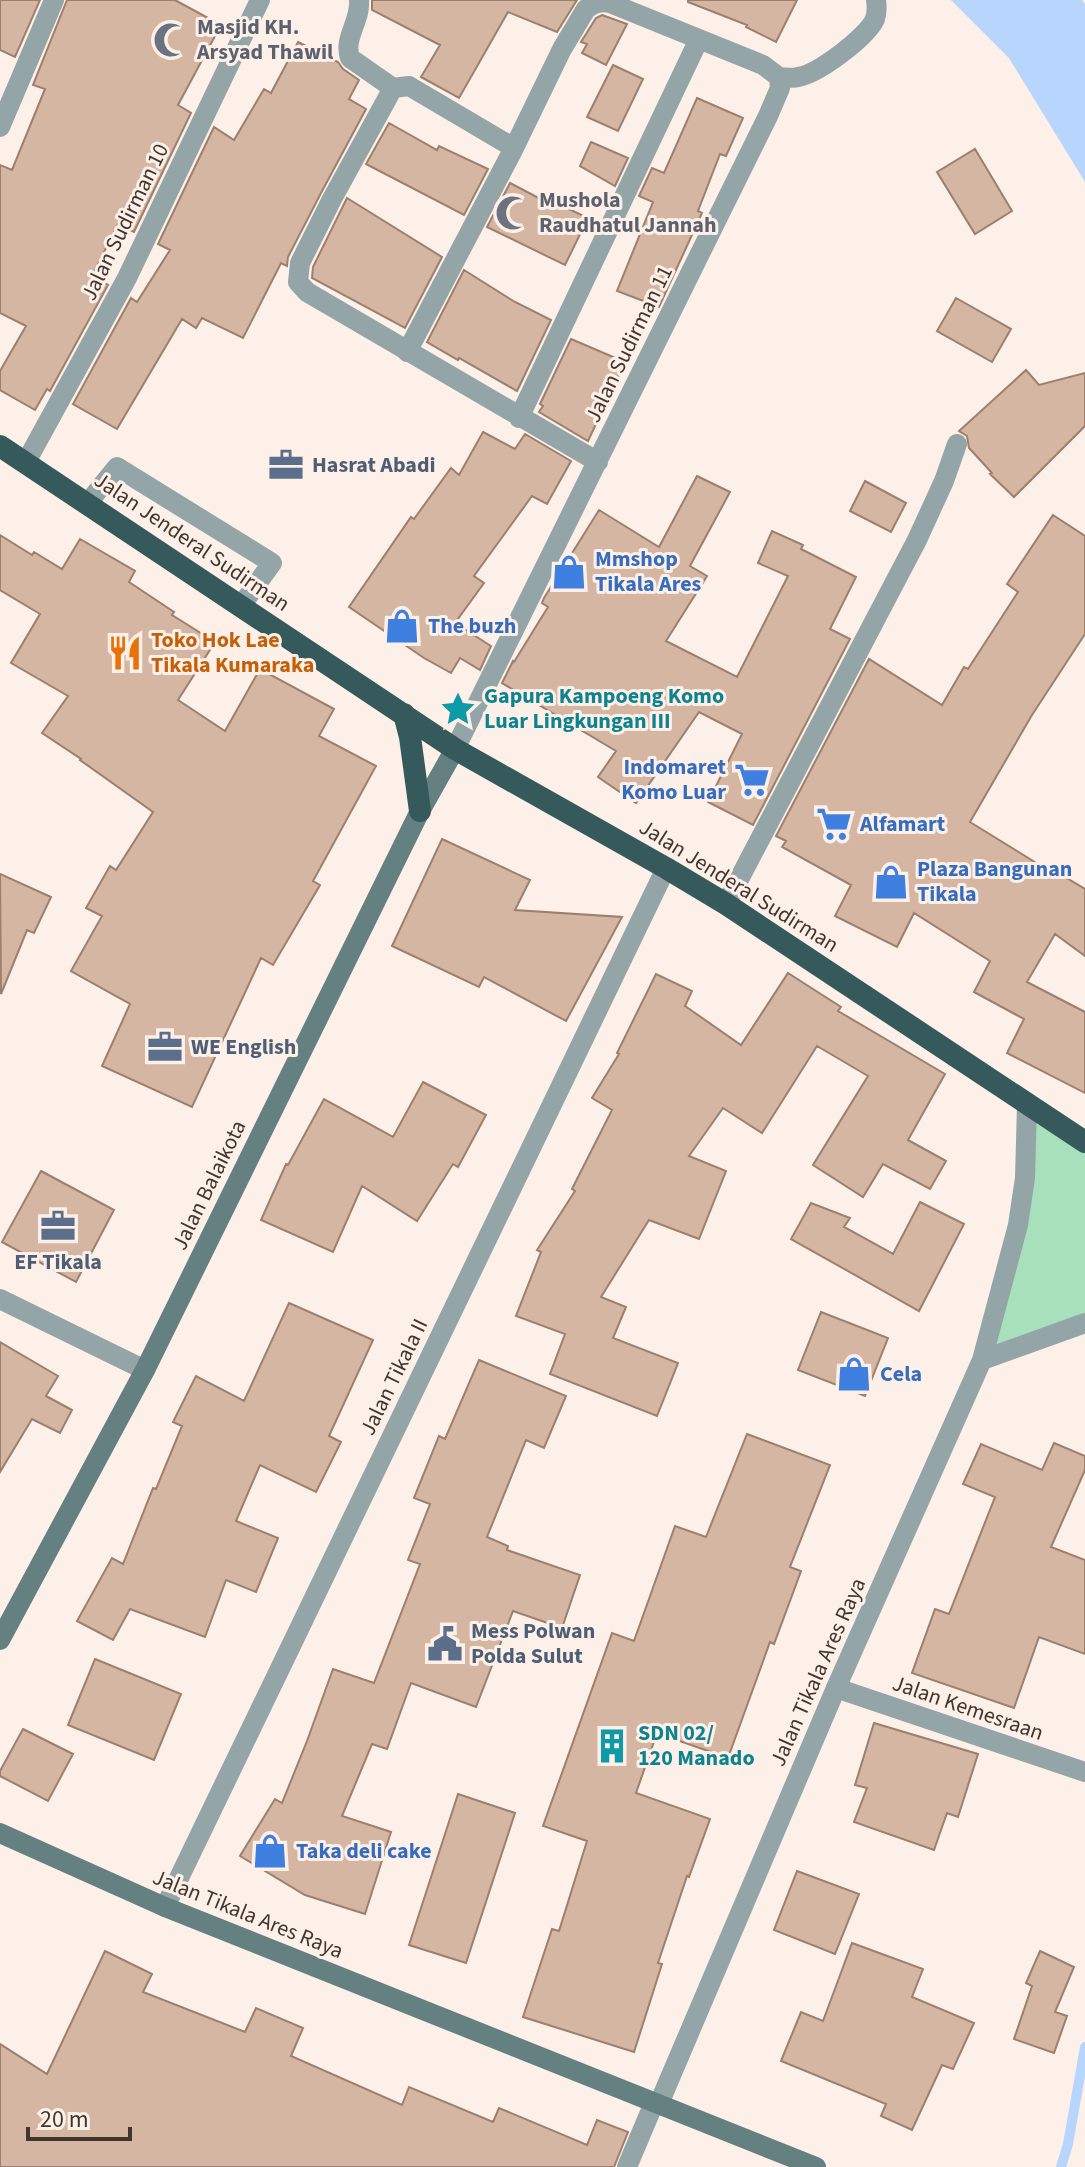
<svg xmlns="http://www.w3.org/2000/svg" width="1085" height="2167" viewBox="0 0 1085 2167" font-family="'Source Sans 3',sans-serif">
<rect width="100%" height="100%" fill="#fdf0e8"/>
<path fill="#a7e0bb" d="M1032,1115L1085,1149V1314L990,1349Z"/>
<path fill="#b8d5fe" d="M951,0H1082L1085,4V182L1009,58Z"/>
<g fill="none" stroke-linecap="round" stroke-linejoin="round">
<path stroke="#b8d5fe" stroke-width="10" d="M1061,2167L1068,2144L1085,2047"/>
</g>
<path fill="#d5b6a2" stroke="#9c7f6c" stroke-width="2" d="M0,0H40L15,57L0,50Z
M67,0H175L221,25L178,105L191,113L134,232L118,224L92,276L108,285L50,391L47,389L35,410L0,390V371L26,326L0,313V165L12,170L45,89L33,85Z
M372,0H577L557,32L508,12L459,98L421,77L440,45L372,10Z
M688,0H797L776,42L746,27L747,25L688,2Z
M602,15L627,24L606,65L582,53L587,44L581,42L596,18Z
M298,42L338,62L343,69L359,80L349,99L366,109L321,193L288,257L287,266L281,263L243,338L202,318L196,328L182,319L117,429L73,404L131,298L137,302L170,250L158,244L214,127L234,140L264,89L271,93Z
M613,65L643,79L618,131L587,117Z
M697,98L743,118L726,156L720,154L698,211L702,213L659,307L617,291L653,202L639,196L652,168L664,173Z
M389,123L437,150L439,146L488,169L464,215L366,164Z
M591,142L628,158L615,186L580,166Z
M975,149L1012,211L975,234L937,172Z
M510,183L552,205H555L556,203L588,218L565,265L487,227Z
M347,198L442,257L405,328L312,278L313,267Z
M464,270L515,302L551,320L517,391L459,358L458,360L427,342Z
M956,298L1011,329L992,362L937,331Z
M571,339L625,362L588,441L539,412L543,406L540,404Z
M1026,370L1039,385L1085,373V426L1014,497L990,474L992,473L969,448L967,436L959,431Z
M483,432L515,449L525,434L571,461L547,504L532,496L474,576L484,583L455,623L491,646L480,670L460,658L451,673L424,658L349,607L411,517L414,519L451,468L459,475Z
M697,476L730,492L690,566L707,576L666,641L737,677L788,576L758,563L772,531L803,545L801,549L856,577L830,629L850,639L753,825L708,802L742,734L699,712L636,803L598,777L616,751L502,683L513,661L514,662L548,607L542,603L544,598L599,510L659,547Z
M865,481L906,503L891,532L850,511Z
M1053,515L1085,536V634L1032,715L970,822L1046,869L1048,867L1085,889V956L1055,934L1027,982L1085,1012V1093L1007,1053L1024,1019L974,992L990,961L914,913L897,947L835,916L851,885L782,847L786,841L776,836L869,659L942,705L964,667L968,669L1018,592L1007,584Z
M0,535L32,555L34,552L62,569L80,539L135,571L129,582L174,612L172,615L215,642L178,700L225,731L260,669L334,709L319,736L376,766L313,881L320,885L273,965L261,958L192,1107L102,1066L130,1004L71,971L102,916L86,908L110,866L116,870L153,812L80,760L81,759L42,733L68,696L11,663L40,614L0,590Z
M442,839L530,880L515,910L622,917L566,1021L484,977L479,987L392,946Z
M0,874L51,897L34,933L27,930L1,994Z
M788,973L841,1007L838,1011L945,1074L908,1140L946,1161L930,1189L883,1164L863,1197L813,1165L868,1076L817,1046L762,1133L723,1108L689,1156L726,1171L699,1239L649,1220L601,1297L626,1307L613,1338L678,1363L657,1416L550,1374L565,1334L516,1316L541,1252L537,1250L575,1191L572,1189L612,1110L592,1098L619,1054L617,1053L656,974L692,991L685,1006L741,1045Z
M423,1082L486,1115L458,1167L453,1164L417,1221L362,1186L333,1252L261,1220L286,1164L288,1165L324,1099L393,1137Z
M41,1171L114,1210L76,1282L2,1242Z
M920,1202L964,1224L919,1311L791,1239L811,1203L850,1218L844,1227L893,1254Z
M289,1303L373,1340L329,1436L341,1442L316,1492L260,1465L236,1521L278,1538L256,1592L226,1580L205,1637L130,1609L113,1640L77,1621L112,1558L123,1564L153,1488L156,1489L182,1426L173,1422L196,1376L244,1401Z
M821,1312L888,1338L865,1396L798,1370Z
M0,1342L58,1376L46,1396L72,1410L60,1433L32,1419L0,1472Z
M479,1360L566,1396L544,1448L526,1440L487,1537L508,1546L507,1550L580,1575L562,1628L513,1611L476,1707L411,1683L387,1749L372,1744L342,1816L391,1832L365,1914L305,1895L240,1856L275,1799L282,1803L307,1741L333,1669L374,1683L420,1564L408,1560L430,1504L414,1498L439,1436L445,1439Z
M747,1434L830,1465L790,1567L801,1571L774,1644L770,1642L728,1758L657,1733L636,1793L710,1819L689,1877L687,1876L658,1963L662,1964L634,2052L523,2017L552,1929L559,1931L587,1841L543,1826L612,1633L634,1641L675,1526L706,1537Z
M1054,1443L1085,1456V1470L1051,1547L1085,1560V1654L1039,1637L1014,1708L912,1673L935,1609L949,1614L995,1497L963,1484L981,1444L1042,1470Z
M95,1659L181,1694L154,1760L68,1725Z
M874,1723L978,1754L958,1817L947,1813L934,1850L854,1822L867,1788L855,1785Z
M23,1729L73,1754L48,1801L0,1776V1771Z
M458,1794L515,1813L466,1963L409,1945Z
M797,1871L859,1894L835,1954L774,1930Z
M852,1943L923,1969L912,1997L974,2023L953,2069L942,2065L912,2130L881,2116L886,2104L781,2061L801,2012L823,2021Z
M105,1951L152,1974L143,1992L245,2032L256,2008L303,2028L291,2056L402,2105L409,2087L493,2122L499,2108L587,2145L597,2120L628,2132L614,2167H0V2044L47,2074Z
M1040,1951L1074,1967L1055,2012L1067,2016L1054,2053L1014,2039L1032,1986L1026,1983Z"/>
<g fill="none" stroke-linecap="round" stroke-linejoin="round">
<path stroke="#93a5a6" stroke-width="20" d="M87,504L117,467L272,563L241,606"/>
<path stroke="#93a5a6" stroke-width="20" d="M359,0C361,21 343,38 350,58L393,88
M779,77C785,77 792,79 798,77C818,74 867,37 875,19C877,13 877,7 876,0
M0,127L54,0
M514,148L409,86L393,88L332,199L300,263L298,282L307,292L598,462
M407,352L514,148L562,49L586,9C594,3 600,1 610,3L763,65L779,77L780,88L768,116L455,749
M519,418L699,39
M26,462L127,278L260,0
M726,904L917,540L944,481L957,444
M0,1299L145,1370
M836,1688L1085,1772
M165,1907L666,868
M627,2167L654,2103"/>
<path stroke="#93a5a6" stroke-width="20" d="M982,1360L1085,1323
M658,2106L836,1688L982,1360L1018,1225L1025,1178L1027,1105"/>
<path stroke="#658081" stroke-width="20" d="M0,1640L145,1370L420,811L455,749
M0,1833L165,1907L816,2167"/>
<path stroke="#365a5b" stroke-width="22" d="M0,446L455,749L666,868L726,904L1085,1142
M404,714L410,737L420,811"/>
</g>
<defs>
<g id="mosque-bare" transform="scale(2.76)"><path d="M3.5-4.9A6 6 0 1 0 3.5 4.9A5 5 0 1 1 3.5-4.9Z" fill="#6b7280" stroke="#fdf0e8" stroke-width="2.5" paint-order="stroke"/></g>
<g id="office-bare" transform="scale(2.76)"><path d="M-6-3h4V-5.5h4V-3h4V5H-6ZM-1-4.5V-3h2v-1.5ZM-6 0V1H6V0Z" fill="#5c6f8a" stroke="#fdf0e8" stroke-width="2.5" paint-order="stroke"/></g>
<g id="shop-bare" transform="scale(2.76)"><path d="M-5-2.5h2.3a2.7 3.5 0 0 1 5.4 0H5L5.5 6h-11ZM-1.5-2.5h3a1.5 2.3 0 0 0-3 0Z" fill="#3f7fe0" stroke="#fdf0e8" stroke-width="2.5" paint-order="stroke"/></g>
<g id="restaurant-bare" transform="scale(2.76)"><path d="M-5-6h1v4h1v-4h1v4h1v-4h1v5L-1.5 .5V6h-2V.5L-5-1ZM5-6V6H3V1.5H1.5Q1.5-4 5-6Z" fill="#e8710a" stroke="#fdf0e8" stroke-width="2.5" paint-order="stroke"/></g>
<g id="sight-bare" transform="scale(2.76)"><path d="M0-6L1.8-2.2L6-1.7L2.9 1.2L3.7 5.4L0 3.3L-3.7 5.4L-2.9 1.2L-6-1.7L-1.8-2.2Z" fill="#0f9aa8" stroke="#fdf0e8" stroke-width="2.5" paint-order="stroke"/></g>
<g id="supermarket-bare" transform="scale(2.76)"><path d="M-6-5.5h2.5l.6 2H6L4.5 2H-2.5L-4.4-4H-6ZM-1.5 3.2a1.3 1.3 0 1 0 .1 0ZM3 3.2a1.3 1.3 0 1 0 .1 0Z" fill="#3f7fe0" stroke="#fdf0e8" stroke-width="2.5" paint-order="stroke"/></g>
<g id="civic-bare" transform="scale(2.76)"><path d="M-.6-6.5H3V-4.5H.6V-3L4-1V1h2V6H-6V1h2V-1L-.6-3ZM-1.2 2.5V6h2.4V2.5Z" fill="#5c6f8a" stroke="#fdf0e8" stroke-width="2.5" paint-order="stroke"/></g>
<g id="building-bare" transform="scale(2.76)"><path d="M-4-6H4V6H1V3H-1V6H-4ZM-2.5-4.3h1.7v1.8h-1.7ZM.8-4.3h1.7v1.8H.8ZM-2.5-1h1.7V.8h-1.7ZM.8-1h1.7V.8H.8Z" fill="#0f9aa8" stroke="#fdf0e8" stroke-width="2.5" paint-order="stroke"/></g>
</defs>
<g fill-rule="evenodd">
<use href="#mosque-bare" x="171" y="40"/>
<use href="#mosque-bare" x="513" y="213"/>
<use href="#office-bare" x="286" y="465"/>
<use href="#shop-bare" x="569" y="572"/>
<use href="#shop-bare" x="402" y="626"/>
<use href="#restaurant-bare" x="125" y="653"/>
<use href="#sight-bare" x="458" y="709"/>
<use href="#supermarket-bare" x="752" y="780"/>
<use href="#supermarket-bare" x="834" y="824"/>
<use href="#shop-bare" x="891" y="882"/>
<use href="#office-bare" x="165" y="1047"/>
<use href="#office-bare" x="58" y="1226"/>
<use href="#shop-bare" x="854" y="1374"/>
<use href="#civic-bare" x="445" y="1644"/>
<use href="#building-bare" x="612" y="1746"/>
<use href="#shop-bare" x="270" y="1851"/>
</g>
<g text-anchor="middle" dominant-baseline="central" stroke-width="6" stroke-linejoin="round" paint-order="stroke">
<g font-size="22" font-weight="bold" fill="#5b616d" stroke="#fdf0e8" text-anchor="start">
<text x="197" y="27">Masjid KH.<tspan x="197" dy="25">Arsyad Thawil</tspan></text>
<text x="539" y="200">Mushola<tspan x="539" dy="25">Raudhatul Jannah</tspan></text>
</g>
<g font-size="22" fill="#41352d" stroke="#fdf0e8">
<text transform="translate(125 222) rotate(-64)">Jalan Sudirman 10</text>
<text transform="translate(629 344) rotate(-64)">Jalan Sudirman 11</text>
<text transform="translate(192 542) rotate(34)">Jalan Jenderal Sudirman</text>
<text transform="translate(739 886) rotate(32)">Jalan Jenderal Sudirman</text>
<text transform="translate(209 1185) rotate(-64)">Jalan Balaikota</text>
<text transform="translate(394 1377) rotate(-64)">Jalan Tikala II</text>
<text transform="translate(818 1672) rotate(-66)">Jalan Tikala Ares Raya</text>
<text transform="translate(968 1708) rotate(19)">Jalan Kemesraan</text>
<text transform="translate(248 1914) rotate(22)">Jalan Tikala Ares Raya</text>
</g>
<g font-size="22" font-weight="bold" fill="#4e5e75" stroke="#fdf0e8" text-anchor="start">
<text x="312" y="465">Hasrat Abadi</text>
<text x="191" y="1047">WE English</text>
<text x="58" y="1262" text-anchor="middle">EF Tikala</text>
<text x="471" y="1631">Mess Polwan<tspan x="471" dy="25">Polda Sulut</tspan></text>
</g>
<g font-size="22" font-weight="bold" fill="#366cbe" stroke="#fdf0e8" text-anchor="start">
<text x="595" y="559">Mmshop<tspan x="595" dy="25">Tikala Ares</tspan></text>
<text x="428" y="626">The buzh</text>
<text x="726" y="767" text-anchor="end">Indomaret<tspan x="726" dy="25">Komo Luar</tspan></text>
<text x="860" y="824">Alfamart</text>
<text x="917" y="869">Plaza Bangunan<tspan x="917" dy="25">Tikala</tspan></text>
<text x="880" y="1374">Cela</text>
<text x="296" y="1851">Taka deli cake</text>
</g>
<g font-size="22" font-weight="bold" fill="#c56008" stroke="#fdf0e8" text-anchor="start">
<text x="151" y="640">Toko Hok Lae<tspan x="151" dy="25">Tikala Kumaraka</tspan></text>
</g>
<g font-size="22" font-weight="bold" fill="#0d838f" stroke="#fdf0e8" text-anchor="start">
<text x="484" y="696">Gapura Kampoeng Komo<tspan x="484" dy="25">Luar Lingkungan III</tspan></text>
<text x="638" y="1733">SDN 02/<tspan x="638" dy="25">120 Manado</tspan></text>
</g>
</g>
<path d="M28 2127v12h102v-12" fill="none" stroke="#41352d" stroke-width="4"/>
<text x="40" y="2127" font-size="24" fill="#41352d" stroke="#fdf0e8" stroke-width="6" paint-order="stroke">20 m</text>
</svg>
